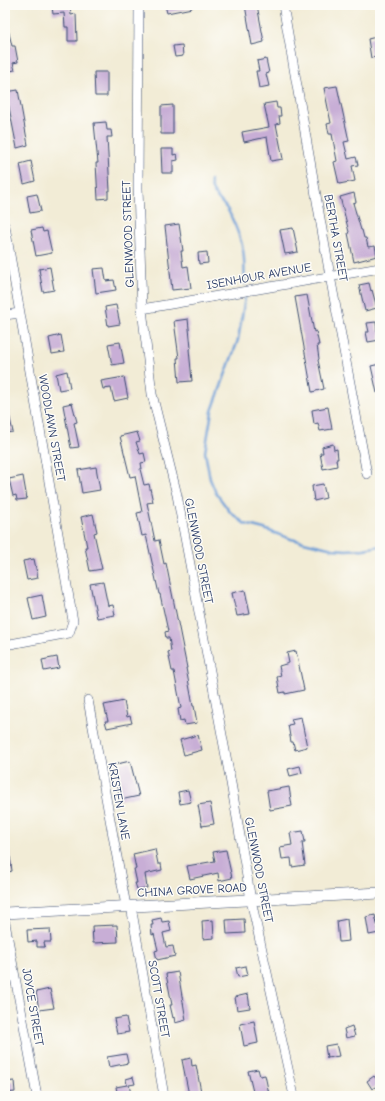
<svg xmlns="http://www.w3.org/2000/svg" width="385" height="1101" viewBox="0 0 385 1101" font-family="'Comic Neue',sans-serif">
<rect width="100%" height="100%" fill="#fdfcf7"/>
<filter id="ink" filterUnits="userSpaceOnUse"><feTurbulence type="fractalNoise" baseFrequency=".025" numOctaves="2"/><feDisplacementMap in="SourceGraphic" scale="8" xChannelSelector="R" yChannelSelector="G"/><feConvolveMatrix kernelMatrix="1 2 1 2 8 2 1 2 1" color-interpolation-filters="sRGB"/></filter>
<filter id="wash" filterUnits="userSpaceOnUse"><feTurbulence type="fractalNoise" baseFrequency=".012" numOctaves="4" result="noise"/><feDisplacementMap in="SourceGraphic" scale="16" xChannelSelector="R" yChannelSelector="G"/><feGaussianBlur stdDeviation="0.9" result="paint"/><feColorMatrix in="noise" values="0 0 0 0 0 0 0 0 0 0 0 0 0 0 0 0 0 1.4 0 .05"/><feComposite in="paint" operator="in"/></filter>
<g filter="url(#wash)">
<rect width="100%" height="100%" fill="#f2ecd6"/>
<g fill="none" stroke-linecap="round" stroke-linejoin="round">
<path stroke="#6d9ed7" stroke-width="2.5" d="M211,180C208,193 224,202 229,212C234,223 241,237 243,250C245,261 244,273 245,284
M245,298L238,340L212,411L205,452L210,479L216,493L230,512L245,524L264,529L291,539L333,549L346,550L364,549L380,546"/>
</g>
<g id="blocks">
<path fill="#c8aed6" d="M70,5L71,15L76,14L77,41H68V27H65L64,13L53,14L52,7Z
M165,5H192V8L167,13Z
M245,5H257L264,42L252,45Z
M5,29H8L12,46H15L18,62L13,63L15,70L5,72Z
M380,36V56L371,58L368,39Z
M182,45L183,56L175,57L173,46Z
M266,59L269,73L266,74L269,86L259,88L256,71H259L257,61Z
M94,72H107V96H95Z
M337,86L349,141L344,142L348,159L356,157L358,165L352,166L355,181L339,184L334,162L337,161L332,134H329L327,124L331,123L324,88Z
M18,90L28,145L17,148L6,92Z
M276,102L277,108H280L281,116H279L280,123L276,124L283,159L271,161L267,137L244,142L242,132L269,127L264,104Z
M173,105V134H161V106Z
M106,122L107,130H111L112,137H107L110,191H108V198L98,199L96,163H98L94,123Z
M161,149H173V155L177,154L178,160L173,161V173H162Z
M31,161L35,181L24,184L20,164Z
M354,193L356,202L353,203L361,230H362L364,238H366L368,247L375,246L377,256L354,262L348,233L349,232L340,197Z
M37,194L41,211L30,213L27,196Z
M179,224L183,251H181L183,267L188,266L191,288L172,290L165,226Z
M42,228L43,232L47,231L52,253L36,256L31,230Z
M293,228L298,252L285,254L280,230Z
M207,252L208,263L199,264L198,253Z
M50,267L54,290L43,292L39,269Z
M104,268L106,281L114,280L116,290L96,293L93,269Z
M369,283L371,291L372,290L377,308L365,311L359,285Z
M307,295L314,332L316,331L319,345H317L319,359L318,360L324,389L312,392L295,297Z
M116,305L120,324L108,326L105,307Z
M188,319L191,348L189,349L192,381L179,382L177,358H179L174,321Z
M376,322L377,331L380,330V340L368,342L366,332H369L367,323Z
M61,335L64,352L52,354L49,338Z
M120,342L124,363L112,365L108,344Z
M380,364V392L377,393L371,366Z
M67,371L70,388L59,390L56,374Z
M124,377L128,398L114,401L111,388L103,389L101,381Z
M72,403L77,422L74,423L79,447L71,448L63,405Z
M328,407L332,429L320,431L318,423L314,424L312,410Z
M5,410H8L13,432L5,433Z
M137,432L140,441L136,442L140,454L144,453L146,462L141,463L142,469H140L144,485L149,484L153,502L147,503L155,541L159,540L164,564L166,563L187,668H186L193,706H194L197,723L185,725L184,720L180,721L178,709L181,708L174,671H172L168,652L171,651L169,638H166L165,632L168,631L160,594H159L146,535L142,536L137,513L142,512L135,476L130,477L120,436Z
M333,444L334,450L337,449L338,459H336L337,466L323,469L320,453H323L322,447Z
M96,467L100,490L82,493L78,470Z
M23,476L27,499L17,500L16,495L13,496L9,479Z
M323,484L326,498L314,501L312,486Z
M93,514L97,532L94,533L102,569L90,571L85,547H87L81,517Z
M34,559L38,578L27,580L23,561Z
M103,582L108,606L113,605L115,615L97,618L90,584Z
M245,590L250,614L237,616L232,593Z
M42,595L46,617L33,620L28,598Z
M296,651L304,690L285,694V692L280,693L277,677L281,676L279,666L289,663L287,653Z
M57,657L59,668L44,671L42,660Z
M124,701L127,717L130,716L132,723L107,728L105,721H108L104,705Z
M301,717L307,747L295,750L293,742H291L288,725L293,724L291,719Z
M198,735L202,750L184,755L180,740Z
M130,761L139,796L120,800L118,793L119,792L113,765Z
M300,766L302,773L290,776L288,769Z
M289,787L292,806L270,810L267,791Z
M188,790L191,802L180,804L178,792Z
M210,803L214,824L202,826L198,805Z
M303,831L305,842H302L305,865L292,867L291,858L282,859L280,847L292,845L290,833Z
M5,849H9L12,871L5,873Z
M155,849L158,864H161L162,870L145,874L147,888L137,889L135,883H137L134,869H136L133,854Z
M226,850L232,878L219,881L218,873L190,879L187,866L215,861L213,852Z
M375,915L379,933L369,935L366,917Z
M161,918L162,922L169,921L171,931L163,933L166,947L173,946L175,956L157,960L155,951L158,950L154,934L152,935L151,925H153L152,920Z
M244,919L245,933L227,934L226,920Z
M347,919L349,941L339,942L337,921Z
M213,920L214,938L203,939L202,921Z
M117,925L118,942L93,943L92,926Z
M50,929L51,942H44L45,947H37V941L28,942L27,930Z
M246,966L248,975L238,977L236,968Z
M178,972L186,1020L175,1023L174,1017L173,1018L170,1005H172L166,974Z
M50,989L54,1008L39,1010L36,992Z
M248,994L250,1008L237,1010L235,997Z
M126,1017L129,1032L117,1034L114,1019Z
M254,1021L258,1043L244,1046L240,1024Z
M352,1026L355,1036L346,1038L344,1029Z
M336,1044L339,1056L327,1058L325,1046Z
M126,1054L128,1063L109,1067L107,1057Z
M191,1058L192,1066L196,1065L201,1092L189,1095L182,1060Z
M258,1069L260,1076L265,1075L269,1094L254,1096L248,1071Z
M374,1076L380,1084L372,1089L367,1081Z
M133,1077L135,1084L129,1085L131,1094L118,1096L116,1087L127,1085L126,1079Z
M14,1081L15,1092L5,1093V1082Z"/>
</g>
</g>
<g filter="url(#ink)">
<use href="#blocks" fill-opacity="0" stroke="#3b4b70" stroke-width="1"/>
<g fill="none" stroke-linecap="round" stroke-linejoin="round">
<g stroke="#3b4b70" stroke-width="10">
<path id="minor" d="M139,5L138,188L142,309L152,394L177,495L231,783L251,900L294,1096
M283,5L330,276L367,474
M5,226L73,621L69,633L5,645
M142,309L380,268
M5,315L20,313
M88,700L126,906
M131,906L164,1096
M5,923L37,1096"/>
</g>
<g stroke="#3b4b70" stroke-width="12">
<path id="tertiary" d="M5,913L380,893"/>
</g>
<use href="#minor" stroke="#fff" stroke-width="9"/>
<use href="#tertiary" stroke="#fff" stroke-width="11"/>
</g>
</g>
<g text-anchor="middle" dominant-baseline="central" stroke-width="3" stroke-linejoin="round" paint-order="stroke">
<g font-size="12" fill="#1b2f5e" stroke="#fdfcf7">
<text transform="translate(128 234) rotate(-92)">GLENWOOD STREET</text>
<text transform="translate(336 238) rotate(80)">BERTHA STREET</text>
<text transform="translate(259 276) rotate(-10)">ISENHOUR AVENUE</text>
<text transform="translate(52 428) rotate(80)">WOODLAWN STREET</text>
<text transform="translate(199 551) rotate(79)">GLENWOOD STREET</text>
<text transform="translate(119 801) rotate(80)">KRISTEN LANE</text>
<text transform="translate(259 870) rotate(79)">GLENWOOD STREET</text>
<text transform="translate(192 890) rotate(-3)">CHINA GROVE ROAD</text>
<text transform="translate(159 999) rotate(80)">SCOTT STREET</text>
<text transform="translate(33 1007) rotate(80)">JOYCE STREET</text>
</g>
</g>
<rect width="385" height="1101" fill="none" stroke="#fdfcf7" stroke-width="20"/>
</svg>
